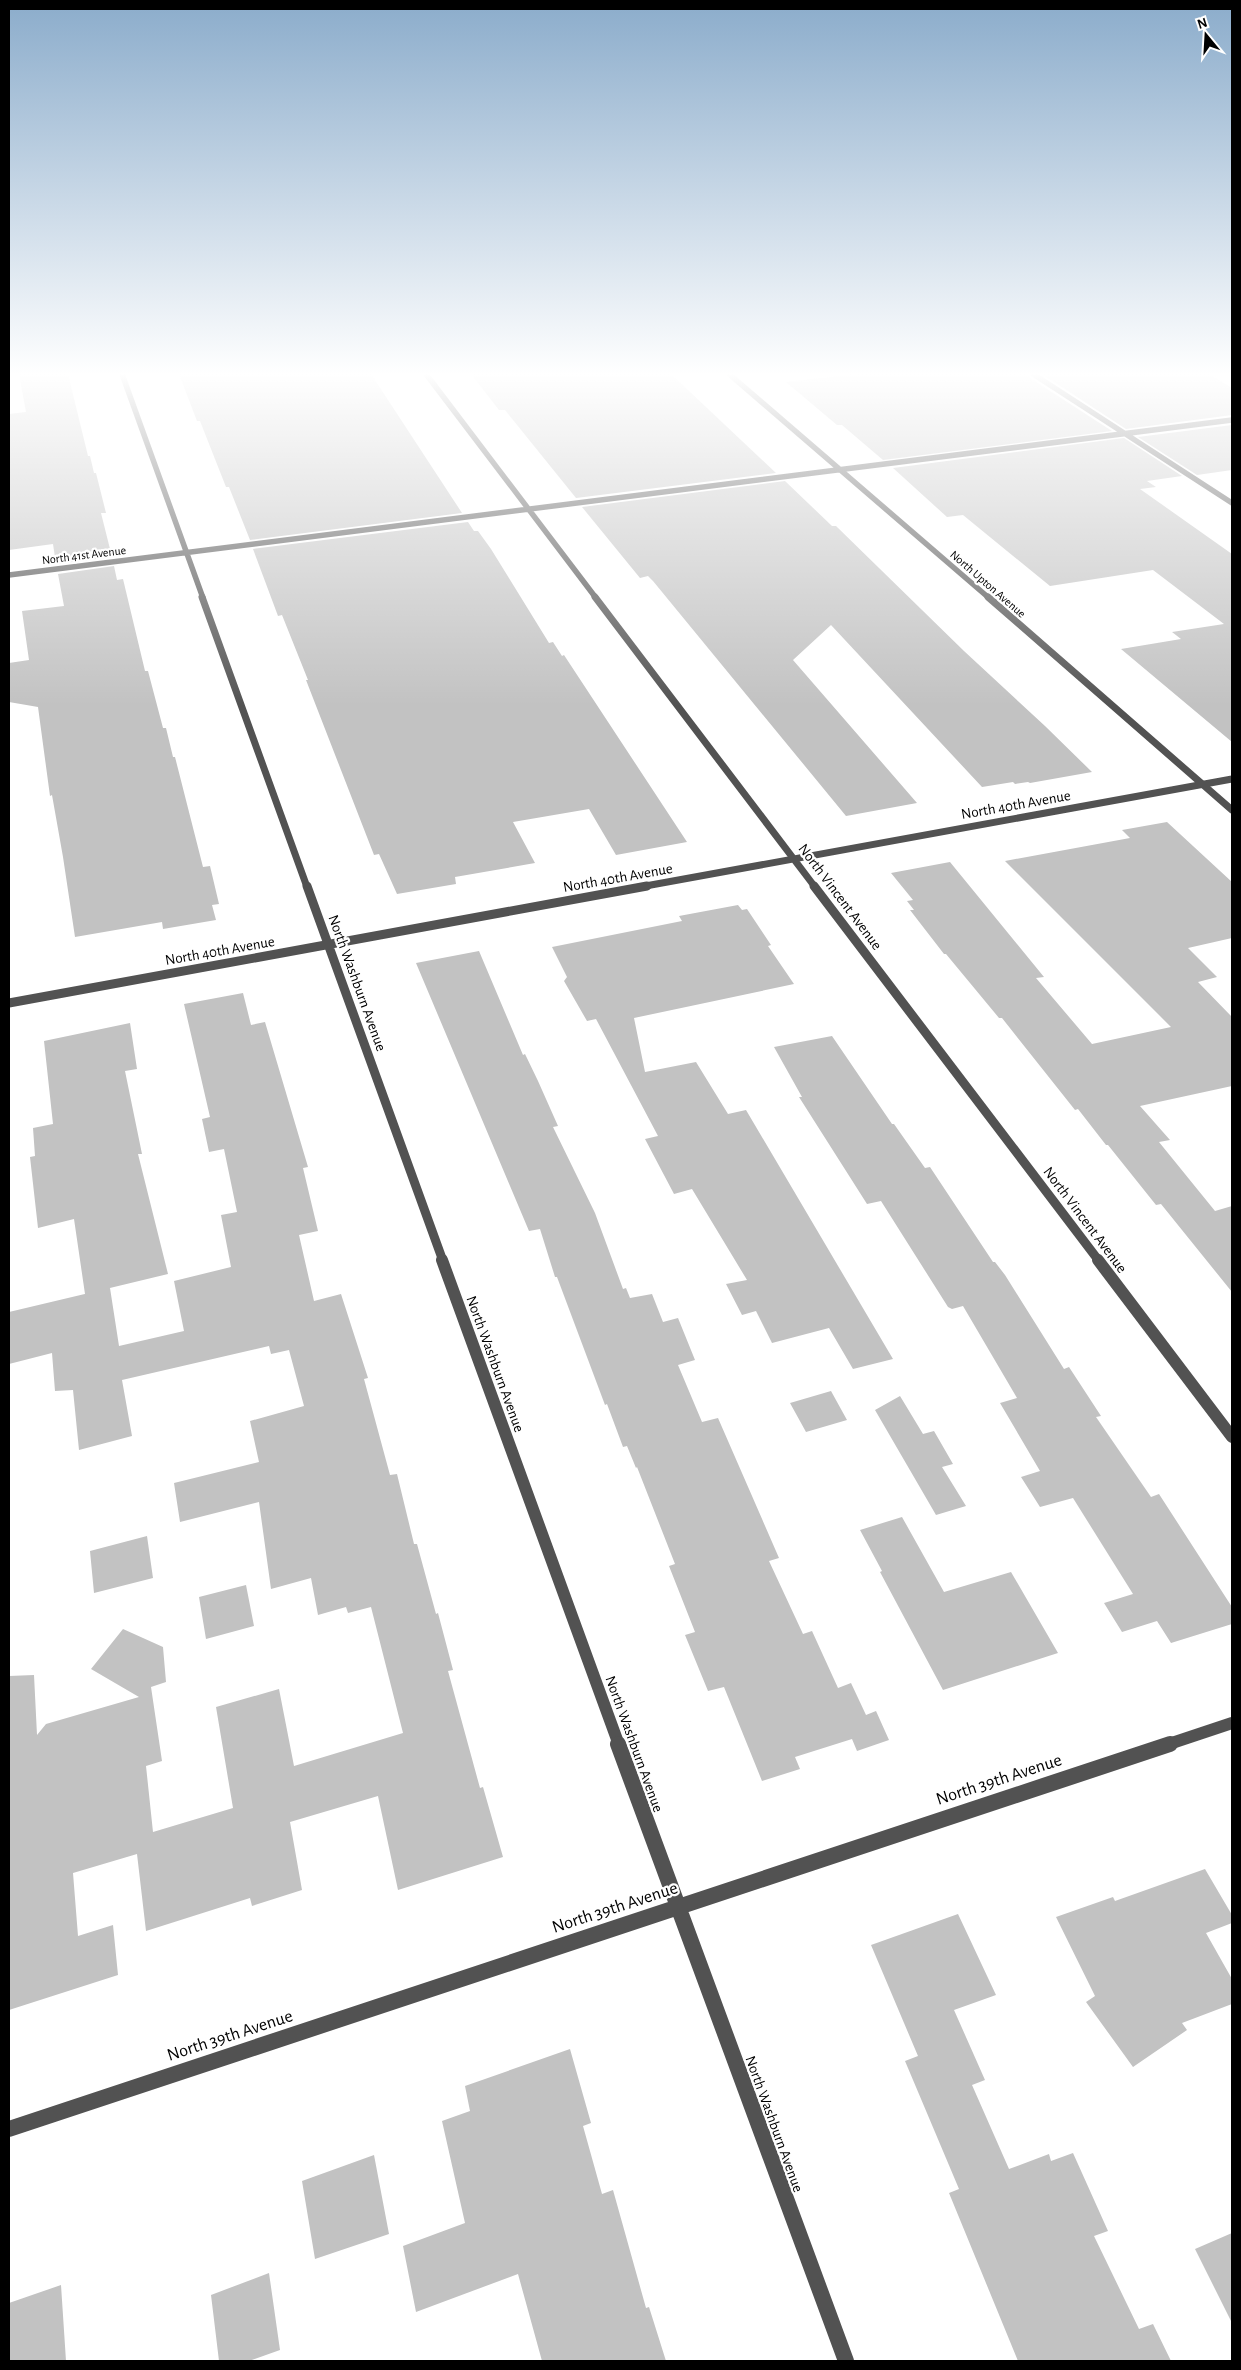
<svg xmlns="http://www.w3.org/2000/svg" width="1241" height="2370" viewBox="0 0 1241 2370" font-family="'Alegreya Sans',sans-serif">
<rect width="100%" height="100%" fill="#fff"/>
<path fill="#c2c2c2" d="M19,374H68L88,456H90L94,473H96L106,513H101L112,557L56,564L53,544L9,550V414L26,412Z
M179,374H371L462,513L250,540L229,487H226L200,421H197Z
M471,374H671L776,473L576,498L505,410H499Z
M857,374H1028L1030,378L1112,431L883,460L842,425H837L786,382Z
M1042,374H1209L1232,388V415L1126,429Z
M1232,425V470L1197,475L1138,437Z
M1124,438L1182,476L1147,481L1156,487L1140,489L1232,554V742L1121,649L1181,639L1172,632L1224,624L1153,570L1050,586L963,515L947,517L893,468Z
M785,481L832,526H836L964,651L1045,726L1092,772L1030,783L1028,782L1015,784L1013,782L982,787L831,625L793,660L917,803L846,816L653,581L648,576L640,578L582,507Z
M468,522L474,531H478L491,549L549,643L553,642L562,656L564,655L687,842L616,855L589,809L513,822L535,863L455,877L456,884L397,894L379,854L374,855L306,680H308L282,615L278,616L253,549Z
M114,566L117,580L123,579L145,671H148L163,728H166L173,757H175L203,867L210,866L219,904L212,905L216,920L163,929L162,922L75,937L63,857L52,795L50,796L38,707L9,702V663L29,660L22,611L64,606L58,574Z
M1167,822L1232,882V938L1188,948L1217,977L1198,982L1232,1017V1086L1140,1106L1170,1140L1159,1142L1215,1211L1232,1206V1292L1161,1204L1156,1205L1108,1145H1106L1078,1109L1075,1110L1002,1018H999L946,954H944L910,910H914L907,901L913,900L891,873L950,862L1044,977L1036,978L1092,1044L1171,1027L1005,861L1130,838L1122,830Z
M738,905L742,910L747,909L771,945L768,946L794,984L634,1018L645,1072L696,1062L728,1114L746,1110L893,1359L853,1369L829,1328L772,1343L756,1311L742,1315L726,1284L747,1280L692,1189L674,1194L645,1139L658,1136L596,1019L587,1021L564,981L567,977L552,947L682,921L679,916Z
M479,951L523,1055L525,1054L538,1081L558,1126L553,1127L595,1213L623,1289L626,1288L630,1298L652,1294L663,1322L678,1318L695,1360L678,1365L702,1422L718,1418L779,1558L769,1561L803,1634L812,1631L838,1688L851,1683L866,1715L876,1711L889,1740L857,1751L852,1739L795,1757L800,1769L762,1781L724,1687L708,1691L685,1635L695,1632L669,1566L675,1564L637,1467L636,1468L627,1446L623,1447L607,1404L605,1405L557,1277H555L540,1229L529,1231L416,963Z
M243,993L251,1025L265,1022L308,1167L303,1168L318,1231L299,1235L314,1301L341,1294L368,1378L364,1379L390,1475L397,1474L414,1544H417L436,1614L438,1613L453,1670L448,1671L480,1788L483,1787L503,1857L398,1890L378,1796L290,1822L302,1890L252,1906L250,1898L146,1931L137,1854L73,1873L78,1936L113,1925L118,1975L9,2010V1676L34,1675L37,1735L46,1724L139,1697L91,1669L123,1629L163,1647L166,1682L151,1687L162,1761L146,1766L153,1832L233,1808L216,1707L279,1689L294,1766L403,1733L371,1607L348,1613L346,1607L318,1615L311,1578L271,1589L259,1502L180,1522L174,1483L259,1462L250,1421L304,1406L289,1350L271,1354L269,1346L122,1380L132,1436L79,1450L73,1390L55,1391L52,1353L9,1364V1312L110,1288L119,1346L184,1331L174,1281L231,1267L221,1215L237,1212L224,1149L209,1152L202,1119L210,1117L184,1004Z
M130,1023L137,1069L125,1071L142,1154H138L168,1274L85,1294L74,1219L38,1228L30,1157L35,1156L33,1128L53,1124L44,1041Z
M832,1036L892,1124H894L925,1168L930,1167L993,1262H995L1005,1275L1064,1369L1069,1367L1101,1416L1096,1417L1151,1497L1159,1494L1232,1607V1624L1171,1643L1157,1621L1122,1632L1104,1603L1133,1594L1073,1498L1040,1507L1021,1477L1040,1471L1000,1403L1017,1398L963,1306L952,1309L948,1307L881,1201L867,1204L799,1097H802L774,1047Z
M831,1391L847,1420L806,1432L790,1403Z
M900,1396L923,1434L934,1431L953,1464L942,1467L966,1506L936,1515L875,1410Z
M902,1517L944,1592L1011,1572L1058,1653L943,1690L880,1572L882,1571L860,1530Z
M147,1536L153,1578L94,1593L90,1551Z
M246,1585L254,1626L206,1639L199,1597Z
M1205,1869L1232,1915V1923L1206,1933L1232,1979V2004L1182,2023L1187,2030L1133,2067L1086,2002L1095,1996L1056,1917L1113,1897L1115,1901Z
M958,1914L996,1995L954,2010L985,2080L972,2085L1009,2169L1049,2154L1051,2161L1073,2153L1108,2231L1094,2236L1139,2329L1153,2324L1171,2361H1018L949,2193L959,2189L905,2061L918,2056L871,1945Z
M570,2049L591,2123L583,2126L602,2194L613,2190L646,2308L649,2307L666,2361H542L518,2274L416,2312L403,2246L465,2223L442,2121L470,2111L465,2086Z
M374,2155L389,2234L315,2259L302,2181Z
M1232,2233V2323L1195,2249Z
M269,2273L280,2350L249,2361H219L211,2295Z
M61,2285L66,2361H9V2303Z"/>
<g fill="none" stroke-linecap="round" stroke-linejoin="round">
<path stroke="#525252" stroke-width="5.5" d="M122,374L203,598
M426,374L596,598
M729,374L989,598
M1033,374L1232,503
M9,575L1232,420"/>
<path stroke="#525252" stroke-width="7" d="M202,597L307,887
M595,597L815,887
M988,597L1232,810
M640,887L1232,779"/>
<path stroke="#525252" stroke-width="9" d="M307,886L443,1261
M814,886L1099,1261
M9,1003L647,886"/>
<path stroke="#525252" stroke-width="12" d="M442,1260L619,1745
M1098,1260L1232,1437
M1166,1745L1232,1723"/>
<path stroke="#525252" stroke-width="16" d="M618,1744L846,2361
M9,2129L1170,1744"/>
</g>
<linearGradient id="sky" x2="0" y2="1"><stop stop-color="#8baccb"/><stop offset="0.53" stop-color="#fff"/><stop offset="1" stop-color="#fff" stop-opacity="0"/></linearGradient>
<rect width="1241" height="706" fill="url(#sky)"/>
<g text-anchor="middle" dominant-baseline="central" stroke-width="4.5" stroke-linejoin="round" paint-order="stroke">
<g font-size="12" fill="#000" stroke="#fff">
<text transform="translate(84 555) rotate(-7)">North 41st Avenue</text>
<text transform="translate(988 584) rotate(41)">North Upton Avenue</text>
</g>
<g font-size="15" fill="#000" stroke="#fff">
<text transform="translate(1016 805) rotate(-10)">North 40th Avenue</text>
<text transform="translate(618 878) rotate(-10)">North 40th Avenue</text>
<text transform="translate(840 897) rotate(53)">North Vincent Avenue</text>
<text transform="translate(220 951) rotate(-10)">North 40th Avenue</text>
<text transform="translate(357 983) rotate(70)">North Washburn Avenue</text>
<text transform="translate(1085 1220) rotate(53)">North Vincent Avenue</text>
<text transform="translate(495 1364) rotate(70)">North Washburn Avenue</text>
<text transform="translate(634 1744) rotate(70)">North Washburn Avenue</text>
<text transform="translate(774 2124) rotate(70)">North Washburn Avenue</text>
</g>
<g font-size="18" fill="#000" stroke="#fff">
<text transform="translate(999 1780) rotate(-18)">North 39th Avenue</text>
<text transform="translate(615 1908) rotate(-18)">North 39th Avenue</text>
<text transform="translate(230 2036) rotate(-18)">North 39th Avenue</text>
</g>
</g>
<rect width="1241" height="2370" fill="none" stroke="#000000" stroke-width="20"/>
<g transform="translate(1206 35) rotate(342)" stroke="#ffffff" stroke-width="4" paint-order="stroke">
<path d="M0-4L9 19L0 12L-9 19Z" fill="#000000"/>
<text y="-8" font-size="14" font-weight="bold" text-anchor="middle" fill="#000000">N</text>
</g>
</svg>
